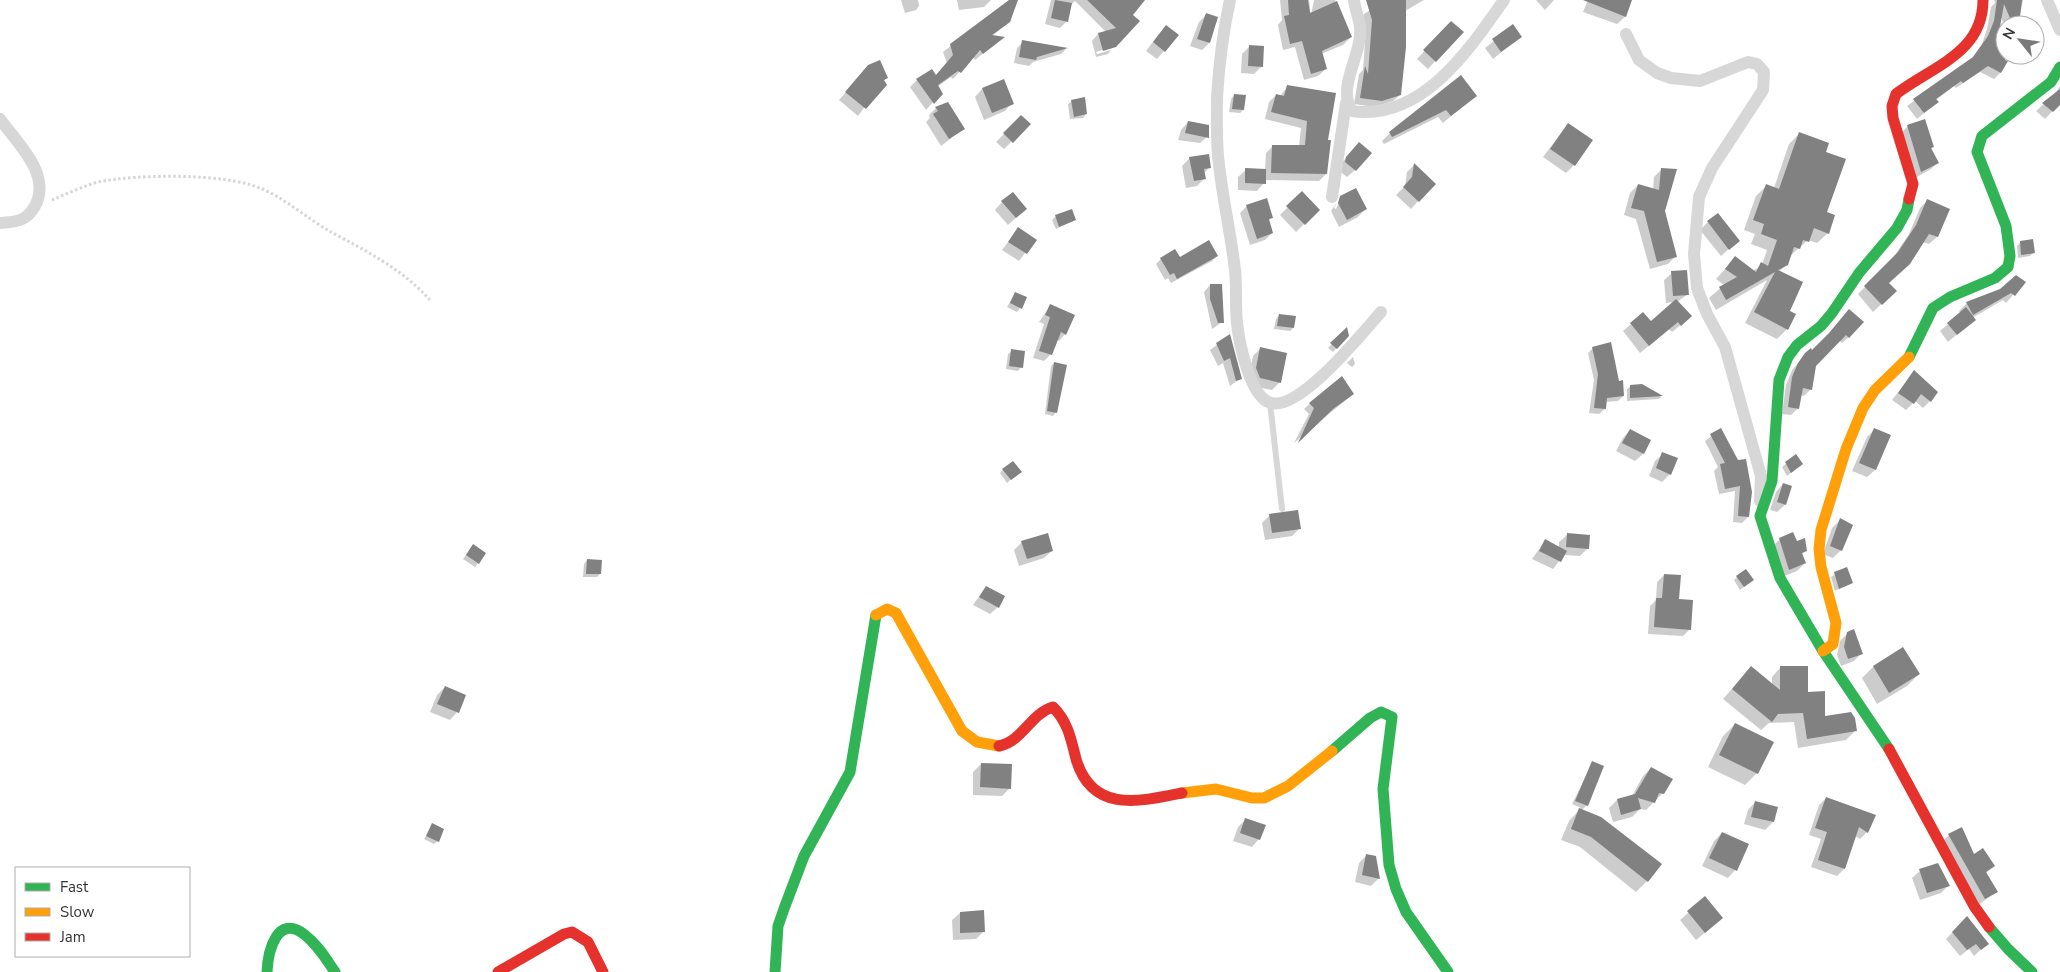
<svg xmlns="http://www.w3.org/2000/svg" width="2060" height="972" viewBox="0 0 2060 972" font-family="'Nunito Sans',sans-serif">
<rect width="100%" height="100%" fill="#fff"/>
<path fill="#0003" d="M901,0H918L919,6L916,10L905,13Z
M957,0H991L984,7L959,10Z
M1051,0H1143L1131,15L1115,46L1096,52L1097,54L1111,50L1108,54L1096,57L1092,41L1098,34L1106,32L1075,1L1071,5L1067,21L1060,28L1045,24Z
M1280,0H1309L1311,15L1314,0H1335L1350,38L1343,45L1321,54L1326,69L1318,76L1304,80L1295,47L1283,50L1278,25L1282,20Z
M1383,0H1424L1405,11L1400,95L1393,101L1375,107L1354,104L1359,74L1363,70L1366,27L1363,15Z
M1536,0H1554L1545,10Z
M1588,0H1631L1625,17L1617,24L1583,12Z
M1994,0H2023L2018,25H2005V28L2001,17L1996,45L2005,49V55H2007L2000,73L1994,79L1980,72L1956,88L1954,86L1936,100L1937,102L1917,119L1907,106L1970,61L1982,44L1987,29L1991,7L1995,3Z
M993,13L1012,20L992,36L1002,38L975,60L973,57L953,79L951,77L937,87L941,93L926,110L910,87L917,80L935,76L947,63L943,52Z
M1207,14L1209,43L1202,50L1190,46L1199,22Z
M1513,26L1520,37L1493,59L1485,48Z
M1444,30L1462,32L1428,69L1417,59Z
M1159,34L1164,51L1157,59L1146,51Z
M1023,42L1066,49L1061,54L1033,62L1029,66L1014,63L1017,48Z
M1250,46L1262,66L1254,74L1241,73L1242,54Z
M861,75L886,78L858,116L839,100Z
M1288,86L1327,141L1326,174L1319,181L1264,180V183L1257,191L1238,190V177L1246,170H1265L1266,153L1273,146H1299L1301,128L1265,119L1269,102L1276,95L1280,96Z
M2060,86V103L2045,119L2036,111L2055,94Z
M982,89L1012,103L1005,111L984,120L975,97Z
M1234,95L1243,110L1240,113L1229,112L1231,99Z
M1475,96L1443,123L1438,117L1384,144L1382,141L1390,133Z
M1072,101L1086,114L1083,118L1070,119L1068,104Z
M936,108L963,129L941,146L926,122L930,118L929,115Z
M1021,117L1029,124L1004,149L996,142Z
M1188,122L1208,136L1200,143L1178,140L1181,130Z
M1568,124L1574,165L1566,173L1543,157Z
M1908,126L1933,146L1931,149L1938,162L1931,169L1915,178L1901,133Z
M1799,134L1824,153L1828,233L1817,243L1808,240L1789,257L1787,264L1779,272L1788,311L1787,329L1777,339L1745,323L1767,280L1716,310L1709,298L1724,285L1716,279L1735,258L1753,271L1762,265L1767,250L1751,244L1755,234L1744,230L1756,196L1766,186L1774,188L1789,144Z
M1352,151L1355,170L1347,177L1338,170L1339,166Z
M1190,158L1210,167L1204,173L1205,178L1197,186L1186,188L1182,166Z
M1414,165L1418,201L1411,209L1396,195L1405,186L1407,172Z
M1662,169L1663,211L1676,256L1668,264L1650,269L1636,219L1624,215L1630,193L1638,185L1653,190L1654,177Z
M1302,193L1318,210L1296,232L1280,215Z
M1341,197L1365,209L1358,217L1339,227L1331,211L1337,202L1334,208L1336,209Z
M1927,201L1948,209L1937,237L1929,244L1922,242L1888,283L1895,291L1873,312L1858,294L1891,261L1909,234L1920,208Z
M1002,202L1018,216L1008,225L995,210Z
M1247,206L1272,217L1268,221L1272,233L1265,240L1250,245L1240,213Z
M1056,216L1075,220L1056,229L1052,220Z
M1708,222L1732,246L1721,256L1700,230Z
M1018,229L1035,240L1019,261L1002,250Z
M2021,242L2034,252L2030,256L2018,258L2017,246Z
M1217,256L1212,261L1171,283L1168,278L1165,280L1156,264L1161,259Z
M1672,273L1688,294L1677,302L1682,324L1672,332L1669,329L1640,353L1623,331L1643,314L1651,323L1674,302L1666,303L1664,280Z
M2024,282L2006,303L2003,300L1972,318L1974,320L1948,342L1940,331L1961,313L1959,311L1967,303Z
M1210,285L1222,322L1212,329L1204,292Z
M1015,293L1020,308L1017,312L1007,307Z
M1051,305L1065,334L1059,341L1057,340L1051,354L1044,361L1033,358L1044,324L1039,322Z
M1849,310V337L1842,343L1839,340L1815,366L1811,389L1804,396L1800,395L1798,408L1791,415L1782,414L1786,385L1792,370L1806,354L1812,352L1823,341Z
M1279,315L1293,328L1290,331L1274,329L1276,319Z
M1346,329L1348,336L1333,352L1328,348Z
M1229,336L1241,378L1230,386L1223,363L1218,366L1210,350Z
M1261,348L1280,382L1272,390L1252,386L1249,377L1253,356Z
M1593,348L1618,382L1623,396L1618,401L1605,402V409L1599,414L1589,413L1594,380L1588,353Z
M1012,351L1021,367L1018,371L1006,369L1008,354Z
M1353,357L1355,364L1352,367L1347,363Z
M1054,363L1056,412L1053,416L1045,414L1051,366Z
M1914,372L1930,401L1923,408L1915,401L1906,410L1892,400Z
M1341,378L1353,394L1294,443L1309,414L1304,409L1324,391Z
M1641,385L1661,397L1659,399L1627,401V389L1631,386Z
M1630,430L1650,440L1643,454L1635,461L1616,451L1623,438Z
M1720,430L1737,462L1748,517L1742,523L1733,522L1735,491L1719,494L1714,471L1718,467L1705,441Z
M1874,430L1890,436L1875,470L1867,477L1852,471L1867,437Z
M1663,454L1670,474L1662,482L1649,476L1655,461Z
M1796,456L1802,464L1787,476L1782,467Z
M1003,470L1016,475L1007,483L1000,473Z
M1783,484L1790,486L1785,505L1777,512L1770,510L1776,492Z
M1270,515L1300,528L1292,536L1265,540L1262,523Z
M1840,520L1841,550L1833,558L1823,554L1832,528Z
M1567,535L1588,548L1580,556L1564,555L1553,569L1532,559L1545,541L1559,548V542Z
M1780,539L1796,543L1806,550L1801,555L1805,563L1797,571L1782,577L1772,547Z
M1022,542L1052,551L1044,558L1019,566L1014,550Z
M470,549L478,563L475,567L463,559Z
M587,560L600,574L597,577H583L584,564Z
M1846,568L1852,582L1835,591L1831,577Z
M1664,575L1690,629L1683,636L1648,634L1650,606L1656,600L1657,582Z
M1737,577L1749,583L1740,590L1734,580Z
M986,587L998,607L990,614L973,605Z
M1848,633L1862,653L1854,661L1841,666L1837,655L1840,641Z
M1903,648L1919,674L1907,686L1877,704L1862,678L1873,667Z
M1751,667L1772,684V677L1781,667L1824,717L1856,730L1846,740L1798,748L1794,722L1769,723L1761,730L1723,699Z
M445,687L457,712L450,720L430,712L437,695Z
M1735,724L1757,773L1745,785L1708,767L1723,736Z
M1593,762L1587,805L1581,811L1647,881L1636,892L1580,847L1561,840L1569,821L1581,808L1572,804Z
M981,764L1010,788L1002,796L973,795V772Z
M1651,768L1663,793L1646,810L1640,809L1632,817L1613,822L1609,808L1617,800L1632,796L1643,776Z
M1826,798L1867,832L1860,839L1855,836L1844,869L1837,876L1811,867L1821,839L1809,835L1819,805Z
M1755,802L1776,808L1773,822L1765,830L1744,824L1748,810Z
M1246,819L1259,839L1252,847L1233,841L1238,827Z
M433,825L438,841L434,844L424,839Z
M1722,833L1735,870L1728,878L1702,866L1714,841Z
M1949,835L1974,856L1993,866L1986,873L1996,892L1977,906L1941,843Z
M1367,855L1379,878L1371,886L1355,882L1359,863Z
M1920,871L1949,885L1941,893L1920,900L1912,878Z
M1705,898L1713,926L1696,940L1680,920Z
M960,913L983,932L976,939L953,940L952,920Z
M1967,918L1987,944L1974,956L1969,949L1960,956L1946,939Z"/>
<path fill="#818181" d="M1009,0H1018L1010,22L992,35L1005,37L983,54L980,50L961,73L958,71L938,85L943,94L934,104L916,79L932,69L936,75L953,55L950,44Z
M1055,0L1072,3L1068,22L1051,18Z
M1087,0H1145L1133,15L1140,21L1116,47L1103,51L1098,33L1116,28Z
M1288,0H1308L1310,13L1337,1L1352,37L1322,51L1327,69L1311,74L1302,41L1290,44L1284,16L1289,15Z
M1366,0H1406V47L1401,95L1382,101L1360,98L1365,66L1368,74L1372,20Z
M1583,0H1632L1626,17Z
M1997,0H2022L2019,25H2013L2004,4L1997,44L2005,48V60L2008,61L2001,73L1988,66L1963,83L1961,81L1936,99L1939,102L1924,113L1913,99L1973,57L1988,36L1994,21Z
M1206,13L1218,17L1210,43L1197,39Z
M1451,21L1464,32L1436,62L1423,50Z
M1513,24L1522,37L1501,52L1492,39Z
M1166,25L1179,35L1165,52L1153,42Z
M1022,40L1068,48L1037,57L1036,60L1019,57Z
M1249,45L1264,46L1263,67L1248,66Z
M880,60L888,78L884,80L887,85L866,109L845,92L868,65Z
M1461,75L1477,96L1451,116L1446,110L1392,137L1389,132Z
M1004,79L1014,104L992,113L982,88Z
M1287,85L1336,93L1328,140H1331L1327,174L1271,173L1272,145H1305L1307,121L1271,112L1276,94L1284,96Z
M2060,89V105L2053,112L2042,103Z
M1234,94L1246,95L1244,110L1232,109Z
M1085,97L1087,114L1074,117L1071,100Z
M948,102L965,129L949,139L933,114L938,111L935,107Z
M1021,115L1031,124L1013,143L1003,133Z
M1925,119L1934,147L1931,148L1939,163L1921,172L1907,125Z
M1188,121L1209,125V138L1185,133Z
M1568,123L1593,140L1575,166L1550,149Z
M1799,132L1829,143L1826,152L1846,159L1827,212L1835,215L1829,234L1814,228L1809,242L1803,240L1800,249L1794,247L1788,265L1778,270L1803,282L1790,311L1796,314L1788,330L1754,312L1775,272L1726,300L1719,287L1737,277L1725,269L1735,256L1756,272L1761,262L1768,266L1777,240L1761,234L1764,224L1753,220L1766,184L1779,189Z
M1359,142L1372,153L1356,171L1345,162L1346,157Z
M1209,154L1211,168L1204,169L1206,179L1194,181L1189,157Z
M1414,163L1436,184L1419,202L1403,187L1412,177Z
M1245,168L1266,169V184L1245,183Z
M1661,168L1677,169L1665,211L1677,257L1657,262L1644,211L1631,208L1638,184L1659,190Z
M1356,188L1367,209L1347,220L1338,203L1340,196Z
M1302,191L1320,210L1305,225L1286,206Z
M1013,192L1027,209L1016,218L1001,201Z
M1267,198L1273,218L1269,219L1273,233L1257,239L1246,205Z
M1927,199L1950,209L1938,237L1929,234L1910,264L1889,283L1897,291L1882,305L1864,286L1898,252L1916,225Z
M1072,209L1076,220L1059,227L1055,215Z
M1718,213L1740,241L1729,250L1707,221Z
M1018,227L1037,240L1027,254L1008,242Z
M2033,239L2035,253L2021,255L2020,241Z
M1209,240L1218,256L1177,279L1174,273L1170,275L1160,258L1175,249L1180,257Z
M1687,270L1689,295L1673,296L1671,271Z
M2016,275L2026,282L2015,296L2011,293L1973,315L1966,302L2000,289Z
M1210,284H1222L1224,323H1218L1210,299Z
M1015,292L1027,297L1022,309L1010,303Z
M1676,299L1692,316L1681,326L1678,322L1649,346L1630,323L1643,312L1651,321Z
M1050,304L1075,315L1066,335L1061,332L1052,355L1039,351L1050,317L1045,315Z
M1966,307L1976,320L1957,335L1947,323Z
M1849,309L1864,322L1849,338L1846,335L1816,366L1812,390L1803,388L1799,409L1788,407L1792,377L1798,363L1805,353L1811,348L1812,350L1829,333Z
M1279,314L1296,316L1294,328L1277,326Z
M1347,327L1349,336L1337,349L1330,343Z
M1230,334L1242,379L1236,381L1230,358L1224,361L1216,343Z
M1611,342L1619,381L1623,380L1624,396L1607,398L1606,409L1594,408L1598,374L1592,347Z
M1260,347L1287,353L1281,383L1260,378L1256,368Z
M1011,349L1025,351L1023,368L1009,366Z
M1054,362L1067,365L1057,413L1047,411Z
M1914,370L1938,392L1931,402L1921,394L1914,404L1898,393Z
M1342,376L1354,394L1333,409L1298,443L1314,408L1309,403Z
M1642,384L1663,396L1630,398V385Z
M1721,428L1738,460L1746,459L1752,492L1749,517L1738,516L1740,486L1725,489L1720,464L1725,463L1710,434Z
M1874,428L1891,435L1876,470L1859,463Z
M1630,429L1651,440L1644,454L1622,443Z
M1662,452L1678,458L1671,475L1656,468Z
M1796,454L1803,464L1791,473L1785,462Z
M1013,461L1022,472L1011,480L1002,469Z
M1783,483L1792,486L1786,505L1777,502Z
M1298,510L1301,529L1272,533L1269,514Z
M1840,518L1853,525L1842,551L1830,546Z
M1793,532L1797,541L1805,538L1807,551L1802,553L1806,563L1789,570L1779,538Z
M1048,533L1053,551L1027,559L1021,541Z
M1567,533L1590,535L1589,549L1566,547Z
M1545,539L1567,551L1561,562L1539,551Z
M473,544L486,553L479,564L466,555Z
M587,559L602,560L601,574H586Z
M1847,567L1853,583L1839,589L1834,572Z
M1746,569L1754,580L1744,587L1736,576Z
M1664,574L1681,575L1679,599L1693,600L1691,630L1654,627L1656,598H1662Z
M986,586L1005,596L999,608L979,597Z
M1854,629L1863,654L1848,659L1844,647L1847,632Z
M1903,647L1920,674L1889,693L1873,666Z
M1751,666L1780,690V666H1808V692L1825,691V716L1851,712L1855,718L1857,731L1807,739L1803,713L1778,714L1772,722L1732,689Z
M445,686L466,695L459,713L437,704Z
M1735,723L1774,742L1758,774L1719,755Z
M1592,761L1604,766L1588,806L1575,801Z
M981,763L1012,764L1011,789L980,787Z
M1651,767L1673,779L1664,794L1659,793L1655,803L1638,798L1641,809L1621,815L1617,799L1635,794Z
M1826,797L1876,815L1868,833L1859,827L1845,869L1818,860L1827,832L1815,828Z
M1755,801L1778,807L1774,822L1751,817Z
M1579,808L1601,817L1662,864L1648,882L1591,837L1571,829Z
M1245,818L1266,825L1260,840L1240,833Z
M432,823L444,829L439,842L426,836Z
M1962,827L1974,854L1983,848L1995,866L1986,872L1998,892L1985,899L1948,834Z
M1722,832L1749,844L1737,871L1709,858Z
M1366,854L1376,856L1380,879L1362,875Z
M1938,863L1950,886L1927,893L1919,869Z
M1705,896L1723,918L1705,933L1687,911Z
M984,910L985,932L960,933V912Z
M1967,916L1989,944L1981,950L1976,944L1967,950L1952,932Z"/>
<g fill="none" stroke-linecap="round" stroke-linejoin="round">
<path stroke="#d6d6d6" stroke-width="3" stroke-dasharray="2.5 2.5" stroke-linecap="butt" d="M52,200C67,194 83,186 98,182C138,174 223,173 260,188C283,197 308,219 331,232C368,252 402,269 430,300"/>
<path stroke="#d7d7d7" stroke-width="6" d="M1270,403L1282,509"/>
<path stroke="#d7d7d7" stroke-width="12" d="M1230,0C1223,32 1219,64 1217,97C1217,119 1216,143 1219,165C1223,200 1231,235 1235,270C1237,287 1235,305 1237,323C1239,342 1250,398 1271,403C1300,411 1363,332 1381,312
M1354,0C1355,9 1359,18 1360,27C1363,54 1336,87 1352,111C1422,121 1469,50 1504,0
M2047,0L2060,30
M1626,34L1639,60L1657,73L1671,78L1700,81L1748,62L1757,64L1764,72L1763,90L1712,168L1699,197L1694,254L1697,288L1707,314L1725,347L1761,476L1760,501
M0,119C17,143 52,174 35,206C27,221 16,222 0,223
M1332,197L1346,103"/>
<path stroke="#30b455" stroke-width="11" d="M1909,357L1933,308L1950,297L1995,278L2008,267L2010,256L2006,226L1977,152L1982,136L2051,82L2060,67
M1889,749L1823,651L1780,578L1760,516L1772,481L1779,380L1788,357L1797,345L1821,326L1832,313L1859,273L1897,228L1907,210L1909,199
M1332,751L1370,718L1381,712L1392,717L1383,789L1389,865L1396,889L1406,912L1448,972
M1989,927L2008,949L2032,972
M267,972C268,951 277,913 305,935C318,945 326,959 335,972
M775,972L778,926L785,906L804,856L850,772L876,615"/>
<path stroke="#ff9f0a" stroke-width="11" d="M876,615L887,609L896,613L962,731L977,742L999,746
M1823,651L1833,644L1836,623L1821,567L1819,549L1821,530L1846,449L1863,408L1875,390L1909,357
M1182,793L1216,789L1252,798H1264L1288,786L1332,751"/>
<path stroke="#e5322d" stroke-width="11" d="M1909,199L1913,184L1893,118L1892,106L1896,94C1933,66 1983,53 1983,0
M999,746C1023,741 1030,714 1053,707C1068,722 1071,739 1076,759C1092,813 1138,802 1182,793
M1889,749L1974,906L1989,927
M498,972L564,934L572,932L588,942L603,972"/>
</g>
<rect x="15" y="867" width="175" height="90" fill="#ffffff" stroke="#adadad"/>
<rect x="25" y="883" width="25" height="8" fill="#30b455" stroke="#adadad"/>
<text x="60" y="892" font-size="15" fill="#333333">Fast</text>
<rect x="25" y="908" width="25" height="8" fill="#ff9f0a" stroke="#adadad"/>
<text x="60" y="917" font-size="15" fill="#333333">Slow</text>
<rect x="25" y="933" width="25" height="8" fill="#e5322d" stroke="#adadad"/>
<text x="60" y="942" font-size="15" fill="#333333">Jam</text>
<g transform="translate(2020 40) rotate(300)"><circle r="24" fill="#ffffff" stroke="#adadad"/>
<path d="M0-4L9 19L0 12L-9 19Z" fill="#7a7a7a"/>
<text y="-8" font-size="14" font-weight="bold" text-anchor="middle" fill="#333333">N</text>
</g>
</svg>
